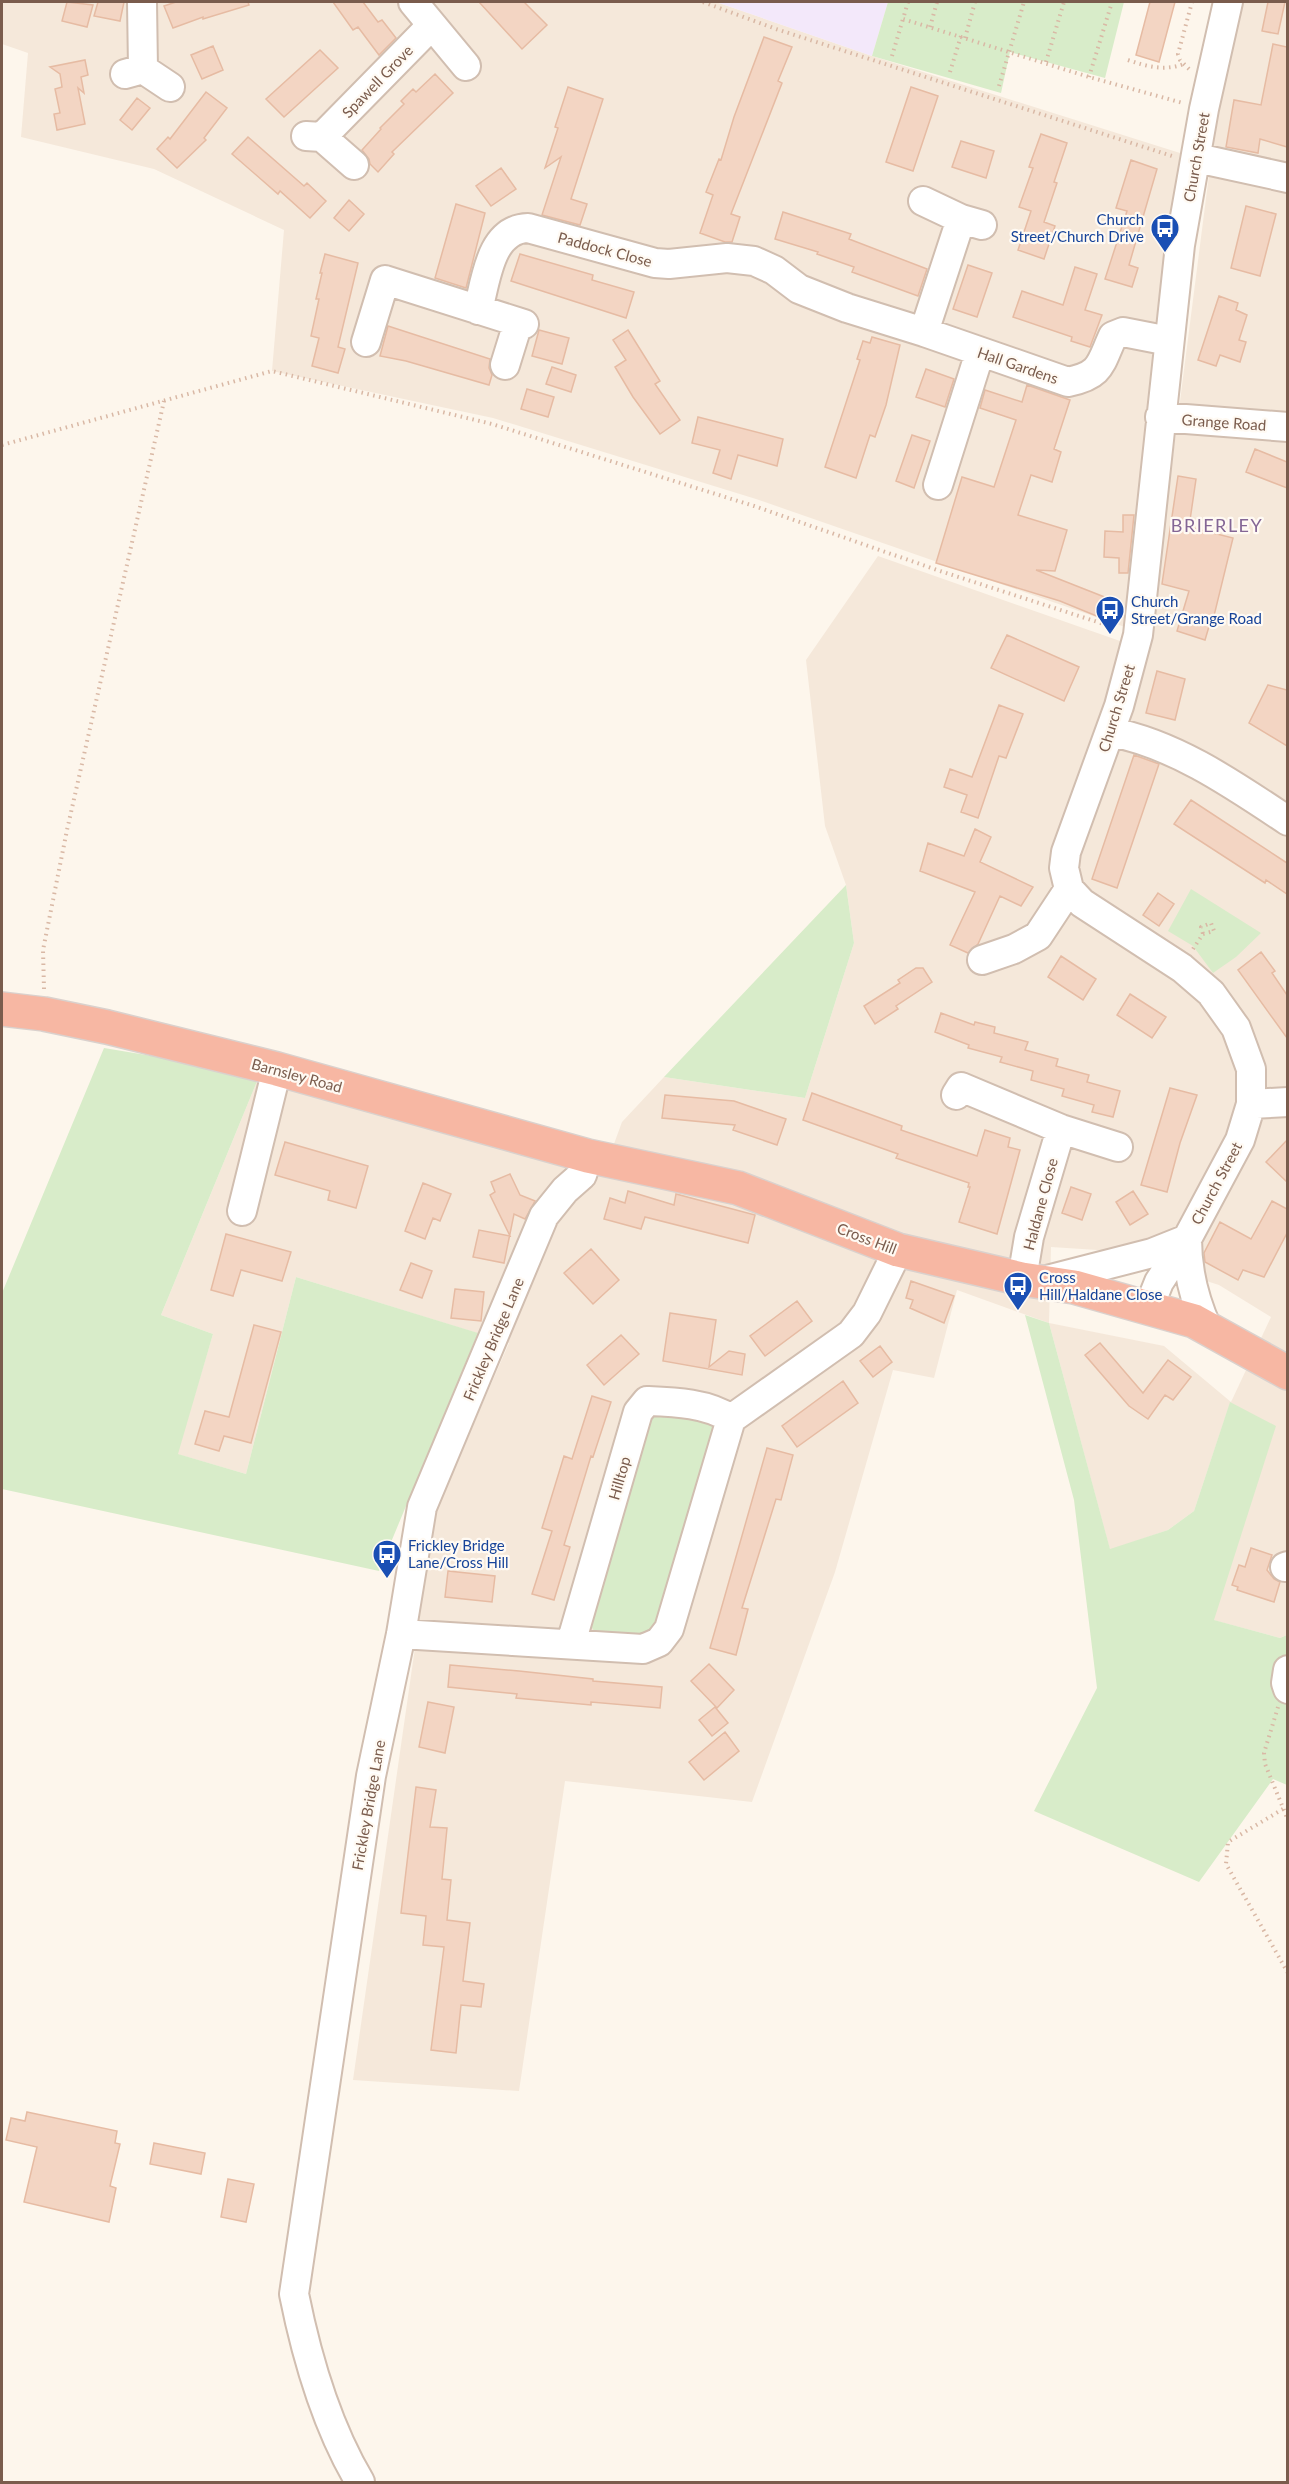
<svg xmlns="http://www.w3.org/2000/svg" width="1289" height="2484" viewBox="0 0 1289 2484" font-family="Lato,sans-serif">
<rect width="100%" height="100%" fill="#fdf6ec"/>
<path fill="#f5e8da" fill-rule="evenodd" d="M2,2H716L872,56L1180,153L1125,627L756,499L493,418L272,371L284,230L154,169L21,137L28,53L2,44Z
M1236,2H1287V1635L1280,1638L1213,1620L1230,1403L1194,1511L1168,1530L1110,1550L1049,1323L957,1290L934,1378L893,1370L835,1572L752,1802L565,1781L519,2091L353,2080L434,1515L509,1343L296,1277L246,1474L177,1454L213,1334L161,1315L260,1074L603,1174L622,1122L664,1077L805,1098L854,943L846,885L825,826L806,660L878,556L1120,641L1149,643L1219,97ZM1051,1247L1113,1251L1219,1285L1271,1317L1231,1402L1164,1346L1049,1323Z"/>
<path fill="#f3e8fa" d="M716,2H888L872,56Z"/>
<path fill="#d8ecc9" d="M888,2H1124L1105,78L1010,52L1001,93L872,56Z
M846,885L854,943L805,1098L664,1077Z
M1191,889L1261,933L1236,957L1213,973L1193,946L1168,931Z
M104,1048L260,1074L161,1315L213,1334L178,1454L246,1474L296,1277L478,1333L379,1571L2,1489V1293Z
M1025,1315L1049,1323L1110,1549L1168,1530L1194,1511L1230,1402L1276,1426L1214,1620L1280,1638L1287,1635V1785L1273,1779L1199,1882L1034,1811L1097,1688L1074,1500Z
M664,1410L717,1425L664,1617L647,1638L598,1637L587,1620L645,1427L654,1415Z"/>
<path fill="#f3d5c3" stroke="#e6bba3" stroke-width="1.5" d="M67,2L93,5L87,27L62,21Z
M98,2H124L120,21L94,16Z
M176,2H248L249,5L203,19V17L173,28L164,6Z
M333,2H363L378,22L382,20L396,38L379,55L358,27L353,30Z
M479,2H524L547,25L522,49Z
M1150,2H1175L1159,62L1136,55Z
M1268,2H1285L1278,34L1262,31Z
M764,37L792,47L778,81L782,83L731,214L740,217L732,242H725L700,233L713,195L706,192L719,159L721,160L734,117Z
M1273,44L1287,47V147L1260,139L1258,153L1226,147L1234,100L1261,105Z
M213,46L223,70L202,79L191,55Z
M320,50L338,68L284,117L266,99Z
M85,60L88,75L81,77L84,93L78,88L85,124L57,130L54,114L60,113L55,89L62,87L60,74L50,67Z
M435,74L453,93L392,152L394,154L378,172L370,164L369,159L362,150L381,129L380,128L404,104L401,101L413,89L416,92Z
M568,87L603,99L571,199L587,204L580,225L542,215L561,157L545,168L558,128L555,127Z
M911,87L938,96L913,171L886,162Z
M206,92L227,108L204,138L206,140L177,168L157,149L168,137L170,139Z
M137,98L150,108L132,130L120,120Z
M1041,134L1067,143L1054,182L1057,183L1044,222L1055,226L1044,259L1018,250L1031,211L1019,207L1033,168L1029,167Z
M248,137L304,186L307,183L326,201L310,218L280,191L278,194L232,154Z
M961,141L994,151L986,178L952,167Z
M1131,160L1157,169L1129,265L1138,268L1132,287L1105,279L1127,211L1116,208Z
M501,168L516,189L491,206L476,186Z
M349,200L364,214L349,231L334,218Z
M456,204L485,213L466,288L435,278Z
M1246,206L1276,214L1260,276L1231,268Z
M783,212L851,234L849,239L927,269L918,296L852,272L854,267L817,254L818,252L775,239Z
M325,254L358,263L338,347L345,349L338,373L312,366L319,338L311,336L319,299H316L322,273H320Z
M520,254L593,275L592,280L634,292L626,318L511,281Z
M968,265L992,273L977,317L953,309Z
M1075,267L1097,274L1085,310L1102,315L1090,347L1071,341L1072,337L1013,317L1022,291L1063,305Z
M1219,296L1238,303L1236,310L1247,315L1239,340L1246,342L1240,362L1220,355L1216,366L1198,360Z
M388,326L490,359L489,368L492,375L489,385L406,361L380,356Z
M539,330L569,338L562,364L532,356Z
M628,330L660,381L655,384L680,420L660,434L633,397L615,367L626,360L613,340Z
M872,337L900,345L886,405L875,437L870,435L856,478L825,467L860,360L857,359L863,341L870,343Z
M552,367L576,375L571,392L546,384Z
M926,369L954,379L945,407L916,397Z
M1027,385L1070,400L1054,449L1061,452L1052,482L1031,475L1018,515L1067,530L1055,571L1036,570L1107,598L1099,617L1060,601L936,563L962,477L994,487L1016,420L980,408L985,390L1022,402Z
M527,389L554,397L548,417L521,409Z
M698,417L783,439L777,466L738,455L731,479L713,473L720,450L692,443Z
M912,435L930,441L914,488L896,481Z
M1255,449L1287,462V488L1246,472Z
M1178,476L1196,479L1189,527L1233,538L1212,624L1210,623L1205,640L1177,631L1189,591L1162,584Z
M1123,515H1134L1128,573H1119V558L1104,557L1105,531L1123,532Z
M1007,635L1079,667L1064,701L991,668Z
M1157,671L1185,679L1175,720L1146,713Z
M1268,685L1287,690V746L1249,723Z
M999,705L1023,714L1006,758L999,756L978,818L961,812L967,795L944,787L950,769L972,777Z
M1134,755L1159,764L1117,888L1092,879Z
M1191,800L1287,863V894L1266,880L1265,883L1174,824Z
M975,829L991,837L980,862L1033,887L1021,906L1000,896L978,944L968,953L950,945L975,892L920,871L928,843L964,856Z
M1158,893L1174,904L1159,926L1143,915Z
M1261,952L1275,971L1272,973L1287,995V1038L1238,970Z
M1061,956L1096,979L1083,1000L1048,977Z
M916,968H923L932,982L896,1006L898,1009L875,1024L864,1006L900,983L898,980Z
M1130,994L1166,1017L1152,1038L1117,1015Z
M941,1013L974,1025L975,1022L995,1027L994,1033L1028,1042L1025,1050L1058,1059L1056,1066L1089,1075L1087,1082L1120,1091L1113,1117L1092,1112L1094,1105L1062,1096L1064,1089L1031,1080L1033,1071L1000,1062L1002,1057L968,1048L969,1045L935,1032Z
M1170,1088L1197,1095L1180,1143L1167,1192L1141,1185Z
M812,1093L902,1126L901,1130L977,1156L985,1130L1010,1138L1008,1147L1020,1150L997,1234L959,1222L970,1187H968L969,1183L896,1158L898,1154L803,1120Z
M665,1095L734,1101L786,1119L777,1145L733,1130L735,1125L662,1118Z
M1287,1140V1182L1266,1162Z
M285,1142L368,1166L356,1208L328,1200L330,1191L275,1175Z
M510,1174L520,1195L535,1201L525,1219L514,1214L504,1263L473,1257L479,1230L510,1236L490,1195L495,1192L491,1182Z
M423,1183L451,1194L440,1221L433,1218L425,1239L405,1231Z
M1071,1187L1091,1194L1082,1220L1062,1213Z
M628,1191L674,1205L676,1194L755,1215L748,1243L645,1217L641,1229L604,1219L610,1198L625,1203Z
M1133,1191L1148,1214L1130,1225L1116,1202Z
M1272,1201L1287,1209V1233L1264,1277L1243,1270L1238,1280L1205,1262L1204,1253L1220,1222L1251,1239Z
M226,1234L291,1252L282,1281L241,1270L233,1296L211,1290Z
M591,1249L619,1280L593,1304L564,1273Z
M411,1263L432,1271L422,1298L400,1290Z
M911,1281L954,1296L944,1323L910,1308L913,1300L906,1298Z
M455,1289L484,1292L481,1321L451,1318Z
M797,1301L812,1321L765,1356L750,1336Z
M670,1313L716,1320L709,1367L729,1351L745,1354L742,1375L663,1361Z
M254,1325L281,1332L251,1443L224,1436L219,1451L195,1444L205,1411L229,1417Z
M621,1335L639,1354L604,1385L587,1365Z
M1100,1343L1143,1393L1168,1360L1191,1377L1173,1400L1165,1395L1148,1419L1129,1406L1085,1355Z
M880,1346L892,1362L873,1377L860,1361Z
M843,1381L858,1403L797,1447L782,1426Z
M592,1396L611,1402L593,1457L591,1456L564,1545L570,1547L554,1600L532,1594L552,1531L542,1528L564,1456L572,1459Z
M767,1448L793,1455L781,1500L776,1499L742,1608L748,1609L736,1655L710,1648Z
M1251,1548L1272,1555L1267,1570L1274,1579L1280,1582L1274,1602L1237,1590L1238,1587L1232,1585L1239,1565L1245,1567Z
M448,1571L495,1576L492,1602L445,1597Z
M709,1664L734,1690L717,1708L691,1681Z
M450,1665L519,1671L593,1679V1681L662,1687L660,1708L591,1702V1705L516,1698L517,1694L448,1687Z
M428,1702L454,1707L445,1753L419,1747Z
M715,1707L728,1723L712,1736L699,1720Z
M725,1732L739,1751L704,1780L689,1762Z
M416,1787L436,1790L430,1827L447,1828L442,1879L451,1880L447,1920L470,1923L463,1981L484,1984L481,2007L461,2005L456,2053L431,2050L444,1947L423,1945L426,1916L401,1913Z
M27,2112L117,2131L115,2143L120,2144L110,2186L116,2188L109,2222L24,2202L37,2147L6,2140L11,2118L25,2121Z
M154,2143L205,2153L201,2174L150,2164Z
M228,2179L254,2184L246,2222L221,2217Z"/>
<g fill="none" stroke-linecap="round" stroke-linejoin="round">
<g stroke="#d1beb0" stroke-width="32">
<path id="minor" d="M142,2L143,69
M413,2L466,66
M125,74L143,69L170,87
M306,136L322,137L354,165
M322,137L432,25
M1197,158L1288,178
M923,201L961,219
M478,310C486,280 490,229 528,228L655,263L669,264L727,258L754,261L774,270L799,289L847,308L924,332L1068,382C1102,375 1100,364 1113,336L1123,332L1169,341
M924,332L961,219L982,225
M366,342L385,280L524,324
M505,365L518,323
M1160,417L1288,427
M938,485L980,352
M1111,732C1175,744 1234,785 1288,821
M982,960L1014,949L1038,936L1069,889
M956,1095L961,1087L1061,1129L1118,1147
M1251,1104L1288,1102
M242,1211L277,1069
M1022,1279L1029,1237L1061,1129
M1043,1281L1152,1253L1187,1239C1187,1270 1194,1299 1207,1328
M1149,1307L1159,1282L1187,1239L1240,1140L1251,1104V1069L1236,1028L1211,993L1182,968L1082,903L1069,889L1064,868L1066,852L1119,706L1138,635L1180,245L1204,109L1228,2
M1285,1567L1288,1566
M401,1634L643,1649L659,1642L669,1629L731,1419L851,1334L867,1313L898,1250
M571,1643L638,1412L647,1401C674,1402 708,1403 731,1419
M1288,1670L1286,1683L1288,1689
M360,2482C326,2425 307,2359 294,2294L371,1776L401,1634L422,1507L544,1216L565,1190L582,1175L588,1156"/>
</g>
<g stroke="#dad1cd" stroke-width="36">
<path id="highway" d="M2,1009L44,1014L107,1027L277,1069L588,1156L738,1188L898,1250L1022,1279L1074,1287L1194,1321L1288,1373"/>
</g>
<path stroke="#d9b8a5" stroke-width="4" stroke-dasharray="1.5 4.5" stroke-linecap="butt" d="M703,2L776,29L1172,156
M908,2L903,19L1089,77L1183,103
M930,27L937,2
M965,38L975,2
M892,56L903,19
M1128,60C1148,67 1164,71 1184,64
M1046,62L1064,2
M1189,69L1180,60L1178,54L1192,2
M950,72L961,36
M1089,77L1112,2
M999,86L1024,2
M2,445L272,371L492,424L754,506L937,570L1116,628
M1193,949L1203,934L1214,931L1211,923L1201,927L1203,934
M44,989L43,950L67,830L164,401
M1278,1707L1264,1753L1265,1764L1288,1820
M1283,1809L1228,1842L1226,1864L1288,1973"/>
<use href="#minor" stroke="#fff" stroke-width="28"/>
<use href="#highway" stroke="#f7b7a3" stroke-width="33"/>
</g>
<defs>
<g id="bus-pin" transform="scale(1.5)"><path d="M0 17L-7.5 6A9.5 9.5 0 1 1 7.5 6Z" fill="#1a4fb4" stroke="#fffaf3"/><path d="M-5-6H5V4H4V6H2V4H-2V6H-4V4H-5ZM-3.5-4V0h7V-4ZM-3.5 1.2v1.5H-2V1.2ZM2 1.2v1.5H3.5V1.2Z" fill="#fff"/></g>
</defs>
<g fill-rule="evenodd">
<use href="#bus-pin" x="1165" y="228"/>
<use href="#bus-pin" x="1110" y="610"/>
<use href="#bus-pin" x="1018" y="1286"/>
<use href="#bus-pin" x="387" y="1554"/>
</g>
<g text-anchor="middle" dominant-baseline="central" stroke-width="4.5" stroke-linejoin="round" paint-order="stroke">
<g font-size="15" fill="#7a5c4d" stroke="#fffaf3">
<text transform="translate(377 81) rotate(-46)">Spawell Grove</text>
<text transform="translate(1196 157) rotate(-80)">Church Street</text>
<text transform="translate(605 249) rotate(15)">Paddock Close</text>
<text transform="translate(1018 365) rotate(19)">Hall Gardens</text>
<text transform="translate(1224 422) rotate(4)">Grange Road</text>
<text transform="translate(1116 708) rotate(-73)">Church Street</text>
<text transform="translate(297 1075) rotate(15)">Barnsley Road</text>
<text transform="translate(1216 1183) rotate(-62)">Church Street</text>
<text transform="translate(1040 1204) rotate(-75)">Haldane Close</text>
<text transform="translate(867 1238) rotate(21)">Cross Hill</text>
<text transform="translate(493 1339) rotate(-67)">Frickley Bridge Lane</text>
<text transform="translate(619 1478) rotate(-74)">Hilltop</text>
<text transform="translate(368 1805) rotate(-80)">Frickley Bridge Lane</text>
</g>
<g font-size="15" fill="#164399" stroke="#fffaf3" text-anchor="start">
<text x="1144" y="219" text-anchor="end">Church<tspan x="1144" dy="17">Street/Church Drive</tspan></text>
<text x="1131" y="601">Church<tspan x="1131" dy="17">Street/Grange Road</tspan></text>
<text x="1039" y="1277">Cross<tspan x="1039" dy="17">Hill/Haldane Close</tspan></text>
<text x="408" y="1545">Frickley Bridge<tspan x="408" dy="17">Lane/Cross Hill</tspan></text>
</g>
<g font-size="18" letter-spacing="1.5" fill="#846695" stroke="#fffaf3">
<text x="1217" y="525">BRIERLEY</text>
</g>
</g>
<rect width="1289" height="2484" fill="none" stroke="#7a5c4d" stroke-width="6"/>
</svg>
